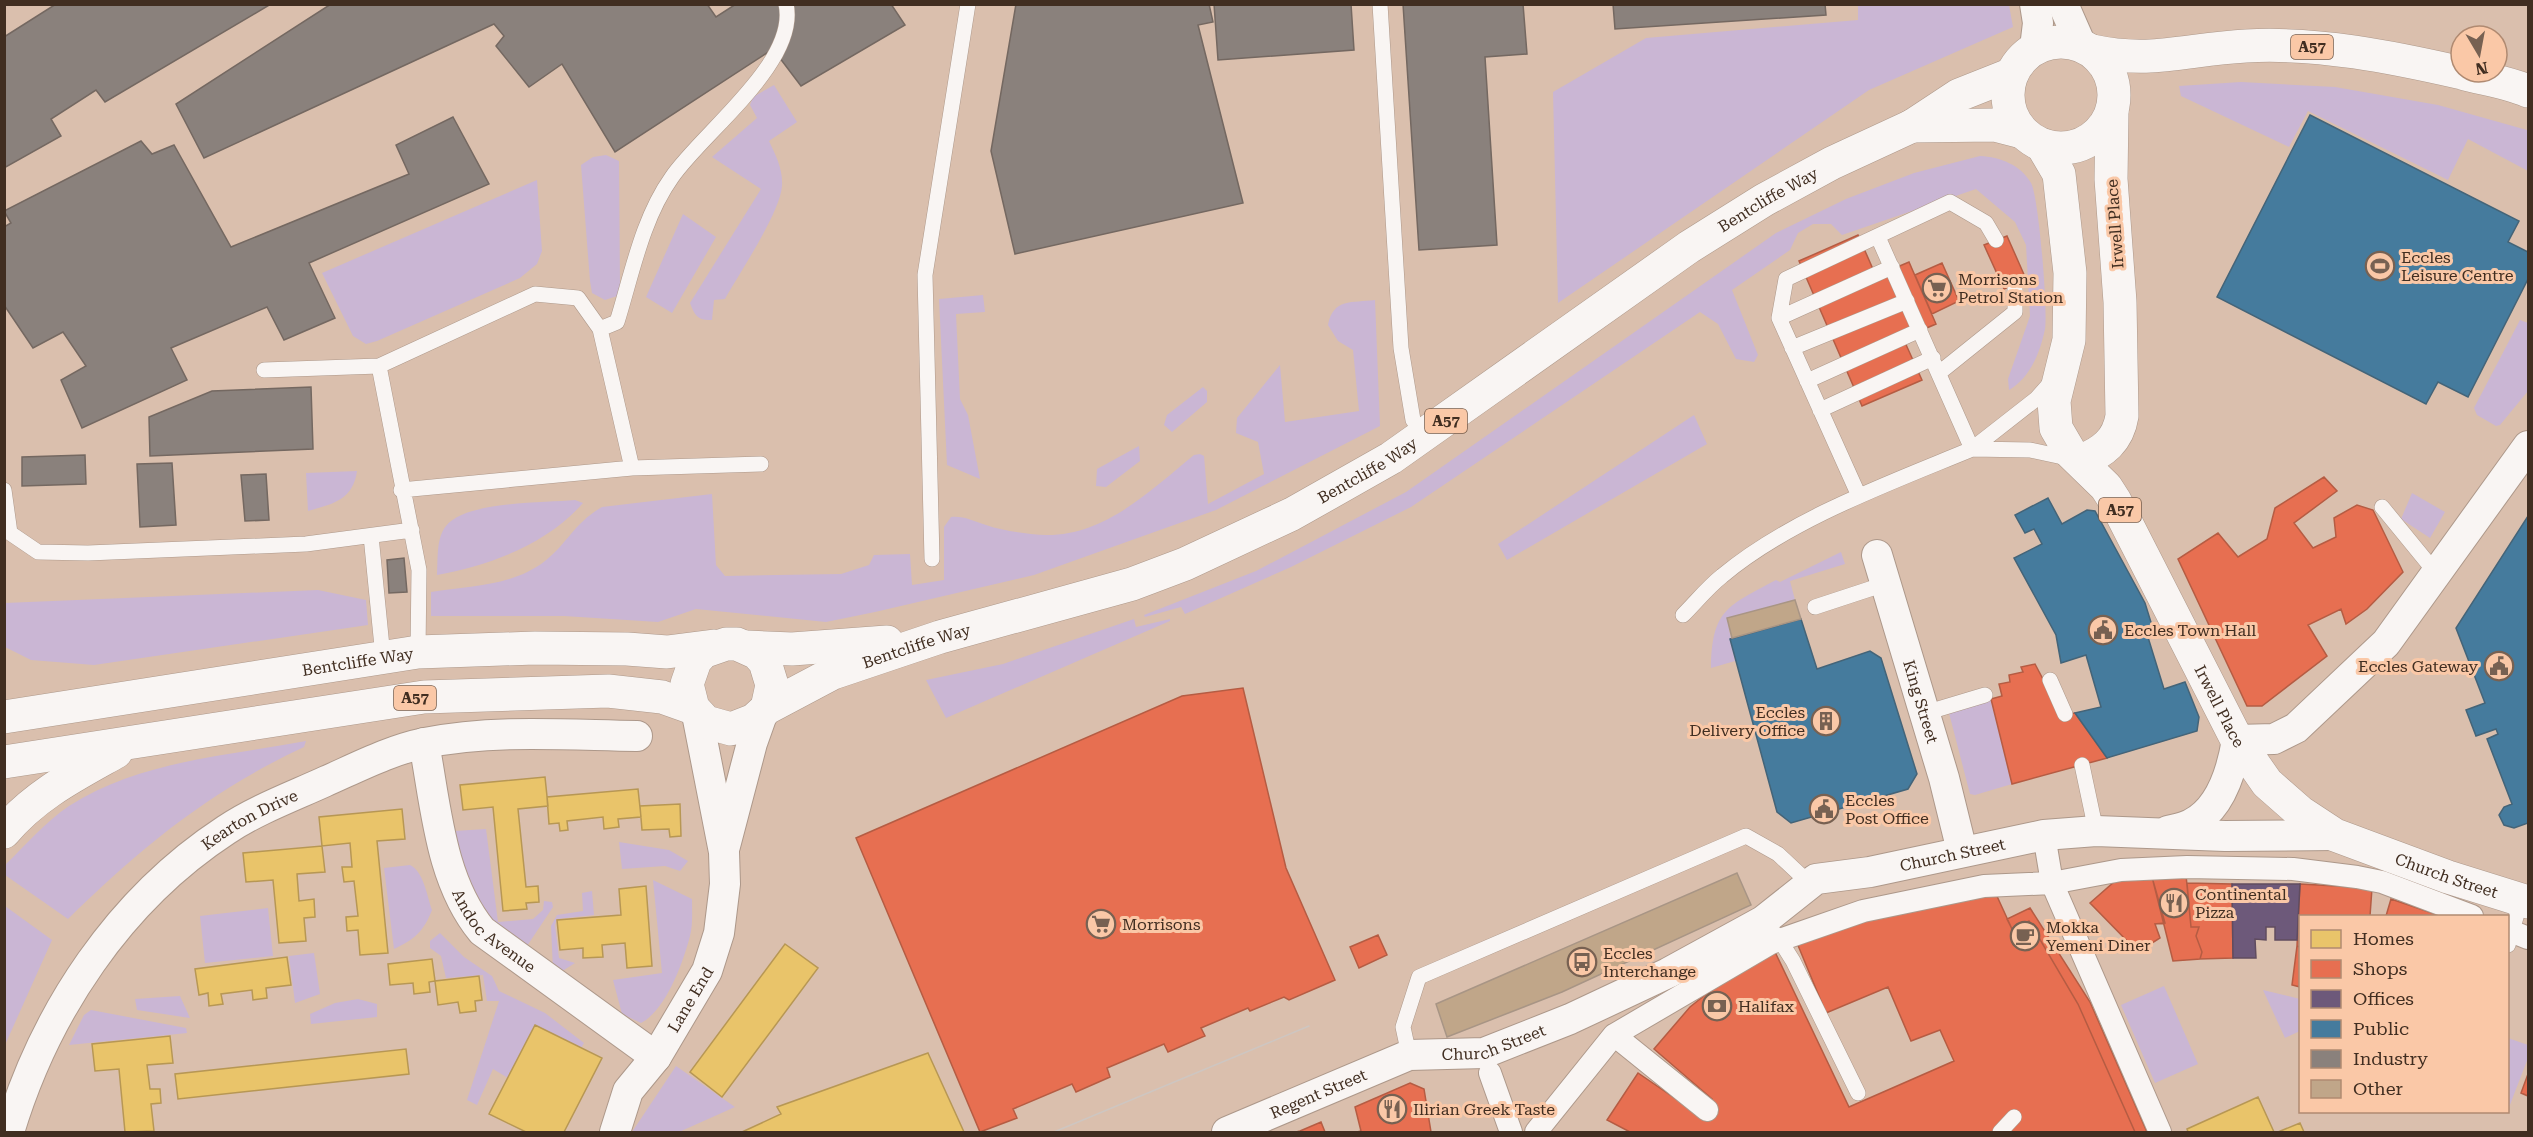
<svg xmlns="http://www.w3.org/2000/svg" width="2533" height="1137" viewBox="0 0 2533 1137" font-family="'Roboto Serif',serif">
<rect width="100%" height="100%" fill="#dabfad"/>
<path fill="#cab6d4" d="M1858,5H2009L2013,27L1869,90L1558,303L1553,92L1646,38L1858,20Z
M2241,82L2335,87L2438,105L2527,130L2528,171L2468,139L2448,180L2308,111L2289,147L2181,96L2179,86Z
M774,85L797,122L769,141C776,156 783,169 782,186C780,213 740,272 725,299L714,300L712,320C698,321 695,316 690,303L761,189L712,157L757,118L750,105L753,97Z
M606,155L619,161L620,286L617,296L605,300L592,293L590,281L581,165L593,157Z
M1980,156C2000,157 2021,165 2031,183C2039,197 2048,312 2045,329C2040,353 2030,378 2009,390L2008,379L2030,316L2026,245L2015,222L1976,189L1842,235L1831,224H1813L1798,233L1790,250L1732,290L1758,355L1754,362L1736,359L1718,324L1700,312L1411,507L1291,567L1185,614L1181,607L1145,617L1144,615L1256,571L1406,492L1776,233L1846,199L1914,173Z
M537,180L542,251L537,264L520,278L377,341L366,344L353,336L322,273Z
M683,214L716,237L672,313L646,297Z
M983,295L985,312L956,314L960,399L968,415L980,479L947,465L939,299Z
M1375,300L1380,426L1216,510L1034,575L875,612L826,622L696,609L658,622L564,616H431V592C470,586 513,586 545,561C567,544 574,523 602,507L712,494L716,565L725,576L841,574L869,565L874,555L910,554L912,585L944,580V527L951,517C965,516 972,521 986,525C1000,530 1016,532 1031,534C1098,543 1146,494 1194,455L1200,454L1204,456L1208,504L1264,474L1258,442L1236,433L1237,418L1280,365L1285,422L1359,411L1353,350L1338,341L1328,325C1333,298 1352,303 1375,300Z
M2520,320L2528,323V391L2500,425L2496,426L2477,415L2474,408Z
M1203,387L1207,391V402L1172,432L1164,425L1167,415Z
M1694,415L1707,444L1507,560L1498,544Z
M1139,446L1140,461L1106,487L1096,486L1097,469Z
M357,471C353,500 333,504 308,511L306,473Z
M2412,493L2445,512L2430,538L2401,519Z
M575,500L583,503C546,545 490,565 437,575C438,560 436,538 446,526C465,501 544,503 575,500Z
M1841,552L1845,564L1790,581L1795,600L1727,618L1735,661L1711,668C1712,609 1728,606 1776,580L1780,582Z
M318,590L366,600L368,625L94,665L31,660L5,647V603Z
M1134,619L1136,627L1170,619V621L946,718L926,680L1003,664Z
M1991,699L2012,784L1975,795L1970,794L1949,713Z
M306,741L304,747C210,791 141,847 68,919L5,875V865C26,845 45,822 69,806C139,761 226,756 306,741Z
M486,829L498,922L533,919L543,910L544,901L552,902L553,907L525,949L493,927L470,890L454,831Z
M619,842L669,850L688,861L680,871L665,866L622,869Z
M410,865C424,872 427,896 432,910C424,931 414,940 394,949L384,868Z
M653,880L692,899C692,911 693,925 690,936C683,963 666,1010 641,1023L622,1014L613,980L662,973Z
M592,891L594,915L557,919L555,925L559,958L575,963L564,970H553L551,926L557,915L583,911L582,893Z
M5,906L52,940L5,1045Z
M268,908L273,956L205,963L200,916Z
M440,933L464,957L492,976L499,991L545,1013L584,1043L581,1048L535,1025L508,1078L493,1069L477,1105L467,1100L499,1001H487L483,975L446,978L441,956L430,948V941Z
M314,953L320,994L295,1003L289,956Z
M2164,986L2198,1064L2155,1083L2121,1005Z
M2263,990L2300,999V1031L2285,1038Z
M180,996L190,1018L137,1010L135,999Z
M358,999L377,1004V1017L311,1024L310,1014L335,1003Z
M91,1010L186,1028L187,1033L69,1045L84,1015Z
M2508,1038L2528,1045V1058L2508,1110Z
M676,1066L735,1107L679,1132H632Z"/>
<path fill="#e9c46a" stroke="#b79754" stroke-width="1.5" d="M545,777L548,806L518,809L526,887L538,886L539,902L526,903L527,909L503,911L493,807L463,810L460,785Z
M638,789L641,817L618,819L619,827L604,829L603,817L567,821L568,830L560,831L559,823L549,824L547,797Z
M680,804L681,836L670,837L669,829L642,830L640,806Z
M402,809L405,839L377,841L388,953L360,955L358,930L347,931L346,917L358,916L354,881L344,882L342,867H352L350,843L322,846L319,817Z
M322,846L325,872L297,874L299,901L314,899L315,917L304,918L306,941L279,943L273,880L246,882L243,853Z
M646,886L652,966L627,968L625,943L602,945L603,957L583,958V948L560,950L557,920L621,915L619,889Z
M785,944L818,968L722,1097L690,1072Z
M287,957L291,985L266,988L267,998L253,1000L252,990L221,994L223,1004L209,1006L208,993L199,995L195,969Z
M432,959L435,981L429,982L430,992L414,994L413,983L390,985L388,964Z
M479,976L482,1000L475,1001L476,1011L460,1013L458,1002L438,1005L435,981Z
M535,1025L602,1058L564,1132H526L489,1114Z
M170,1036L173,1063L147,1065L150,1089H160L161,1103L151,1104L154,1131L125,1132L119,1069L95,1071L92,1044Z
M406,1049L409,1074L178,1099L175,1074Z
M928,1053L964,1132H742L781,1114L777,1107Z
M2258,1097L2274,1132H2188L2187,1129Z
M2300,1123L2304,1132H2278Z"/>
<path fill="#e76f51" stroke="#b55c43" stroke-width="1.5" d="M1858,235L1876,276L1909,262L1936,324L1903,338L1922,380L1862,406L1799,261Z
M2007,236L2026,279L2004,289L1984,245Z
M1942,263L1959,301L1932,314L1915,275Z
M2324,477L2337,491L2294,523L2313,548L2336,537L2334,518L2357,505L2373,510L2403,572L2367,609L2346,624L2341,609L2308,625L2327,656L2262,706H2247L2178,559L2218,533L2238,557L2267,539L2275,508Z
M2035,664L2062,715L2075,713L2107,758L2012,784L1991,699L2002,696L1999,684L2010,682L2009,675L2023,672L2021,667Z
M1243,688L1286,868L1335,980L1289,1000L1284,997L1250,1011L1248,1008L1201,1028L1205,1036L1168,1052L1164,1044L1107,1068L1110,1077L1076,1092L1072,1084L1013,1109L1017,1118L980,1132L856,838L1182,696Z
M2186,875L2191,927H2199L2196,936L2202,952L2200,959L2173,961L2152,877Z
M2152,877L2165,923L2155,924L2160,938L2138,952L2090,903L2114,882Z
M2187,883L2232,884L2233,958L2200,959L2202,952L2196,936L2199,927H2191Z
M2300,884L2372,888L2370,916H2300V947L2297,946Z
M1996,894L2012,929L2029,921L2078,1004L2135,1132H1630L1607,1120L1638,1073L1704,1118L1712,1099L1654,1049L1690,1007L1729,976L1775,952L1849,1107L1954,1061L1940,1030L1911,1041L1888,987L1826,1013L1797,943L1859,919Z
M2391,899L2441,916H2386Z
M2030,908L2090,1002L2147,1132H2135L2078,1004L2029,921L2012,929L2007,919Z
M1378,935L1387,955L1359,968L1350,947Z
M2297,946L2300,947V987L2292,985Z
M2528,1074V1096L2521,1093Z
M1410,1083L1424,1089L1431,1132H1357L1361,1131L1355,1107Z
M1321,1122L1325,1132H1296L1300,1131Z"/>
<path fill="#6d597a" stroke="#604c5f" stroke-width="1.5" d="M2232,884H2300L2297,940H2275V927H2266V940L2255,939L2256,958H2233Z"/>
<path fill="#457b9d" stroke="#446478" stroke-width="1.5" d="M2310,115L2519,221L2508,242L2528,252V279L2468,397L2438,382L2426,404L2217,297Z
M2048,498L2062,524L2087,510L2095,511L2145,603L2154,632L2147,634L2164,689L2185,682L2199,717L2197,731L2107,758L2075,713L2101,707L2086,655L2061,663L2056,635L2014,558L2042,544L2034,529L2025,533L2015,515Z
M2528,516V823L2514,828L2504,825L2499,815L2504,807L2512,804L2487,739L2498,734L2496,729L2476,736L2466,710L2485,703L2456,628Z
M1801,619L1817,669L1870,651L1881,658L1917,774L1908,789L1791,823L1777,812L1730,639Z"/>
<path fill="#8a817c" stroke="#746861" stroke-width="1.5" d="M56,4H271L105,102L96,90L51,119L61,136L4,168V37Z
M331,4H707L716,17L736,4H891L905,25L801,86L773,49L615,152L562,64L529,87L496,46L504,36L494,24L204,158L176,104Z
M1016,4H1209L1213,22L1198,25L1243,203L1015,254L991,151Z
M1214,4H1351L1354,50L1218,60Z
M1403,4H1523L1527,54L1485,57L1497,245L1419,250Z
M1613,4H1825L1826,15L1615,29Z
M453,117L489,184L309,263L335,318L284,340L267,307L171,348L187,380L82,428L61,380L86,366L63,332L33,348L4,305V227L11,223L4,211L141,141L152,154L174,145L231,247L409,174L396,145Z
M311,387L313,449L150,456L149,417L212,391Z
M85,455L86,484L22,486V457Z
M172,463L176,525L140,527L137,464Z
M266,474L269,520L245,521L241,475Z
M404,558L407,592L389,593L387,560Z"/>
<path fill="#c0a689" stroke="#a89585" stroke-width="1.5" d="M1795,600L1801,619L1732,638L1727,618Z
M1737,873L1751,905L1562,992L1447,1037L1436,1004Z"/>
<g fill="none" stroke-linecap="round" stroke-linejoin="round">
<g stroke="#ad988a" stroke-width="16">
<path id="service" d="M1380,4L1401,348L1413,420L1425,436
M1779,318L1892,267
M600,329L617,322C632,274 642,219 672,177C703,132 799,62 786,4
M1792,348L1907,301
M264,370L379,366
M1939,373L2015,312V284
M1807,381L1920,330
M2052,381L2036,399L1972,449L2030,450L2072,459
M1820,410L1933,358
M632,468L761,464
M4,490L10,533L38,552L88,553L306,544L412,530
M401,490L632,468L600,329L578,298L535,294L379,366L419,570L418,652
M1859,496L1779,318L1786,279L1950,202L1986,223L1996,240
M2382,507L2436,573
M371,536L383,657
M932,559L925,275L968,4
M1815,607L1885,584
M1683,615C1696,602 1708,587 1722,576C1790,519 1890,483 1972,449L1878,237
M2050,680L2065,714
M1925,713L1985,695
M2082,765L2096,831
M1776,934L1793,961L1858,1093
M2508,945L2521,900
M1409,1055L1403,1027L1419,977L1746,836L1778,854L1809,883
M2000,1132L2014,1117"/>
</g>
<g stroke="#ad988a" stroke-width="24">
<path id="pedestrian" d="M2044,835L2052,883L2160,1132
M2508,930L2528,938
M1614,1035L1707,1110
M1490,1073L1511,1132
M1536,1132L1614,1035L1771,943L1863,911L1984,886L2052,883L2121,870L2187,867L2293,869L2357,877L2382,882L2472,916"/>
</g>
<g stroke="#ad988a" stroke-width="32">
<g id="minor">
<path d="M2063,4L2081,45"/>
<path d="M2035,48L2038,23L2035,4"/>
<path id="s1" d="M1877,555L1944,778L1962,851"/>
<path id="s2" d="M424,743C436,806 440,880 482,931L656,1057"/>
<path d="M2168,831C2175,829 2184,828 2191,824C2221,809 2232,770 2237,740L2274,739L2296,728L2386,643L2528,446"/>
<path d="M725,846L752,743L763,712"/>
<path id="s3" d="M9,1132C45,1012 119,900 226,830C256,810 291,797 324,782C356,768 390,750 425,743C494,729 567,735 637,736"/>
<path id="s4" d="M615,1132L628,1091L656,1057L707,971L719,933L725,884L724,852L697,714"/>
<path id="s5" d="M1227,1132L1409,1055L1484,1053L1570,1019L1668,973L1763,921L1816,879L1870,872L2044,835L2096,831L2225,836L2335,835"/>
</g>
</g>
<g stroke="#ad988a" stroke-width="34">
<g id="primary">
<circle cx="2061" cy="95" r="53"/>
<path d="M2092,51C2152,64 2187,49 2246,46C2318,42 2392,57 2462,73C2484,79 2507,82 2528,91"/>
<path d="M1912,126L1995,125L2022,132"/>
<path id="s6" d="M2042,145L2059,174L2070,273L2069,340L2054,401L2056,428L2070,452L2106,487L2115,501L2237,740L2267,783L2300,812L2335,835L2448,877L2528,902"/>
<path d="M2081,461C2103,452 2118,441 2122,416L2120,302L2111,179L2112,112"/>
<path d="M747,647L792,649L887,642"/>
<path id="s7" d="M767,708L772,685L765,662L757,653L737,644H726L703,652L695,661L687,684L693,708L706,722L731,729L754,720L767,708L833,673L940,637L1132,584L1185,564L1292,514L1391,458L1689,247L1764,200L1832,163L1912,126L1959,95L2012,74"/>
<path id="s8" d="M4,717L418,652L535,648L627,649L667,652L714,646"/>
<path d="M4,762L424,697L608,691L662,697L693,708"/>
<path d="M4,832C35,795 75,775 116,752"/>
</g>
</g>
<use href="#service" stroke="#f9f5f3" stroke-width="15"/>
<use href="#pedestrian" stroke="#f9f5f3" stroke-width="22"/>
<use href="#minor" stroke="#f9f5f3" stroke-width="30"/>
<use href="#primary" stroke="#f9f5f3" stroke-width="33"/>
<path stroke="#cec6c1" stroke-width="1.5" d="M1054,1132L1309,1026"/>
</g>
<defs>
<g id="stadium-ring" transform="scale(1.5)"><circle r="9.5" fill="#fac8a7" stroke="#776152" stroke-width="1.5"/><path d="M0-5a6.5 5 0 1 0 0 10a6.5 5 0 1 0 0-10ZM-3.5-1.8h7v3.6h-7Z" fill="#776152"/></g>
<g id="supermarket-ring" transform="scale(1.5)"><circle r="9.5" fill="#fac8a7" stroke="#776152" stroke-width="1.5"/><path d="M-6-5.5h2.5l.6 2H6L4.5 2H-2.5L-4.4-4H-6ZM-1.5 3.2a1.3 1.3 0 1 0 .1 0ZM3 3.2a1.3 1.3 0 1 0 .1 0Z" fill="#776152"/></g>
<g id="civic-ring" transform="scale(1.5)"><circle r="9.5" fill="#fac8a7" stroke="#776152" stroke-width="1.5"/><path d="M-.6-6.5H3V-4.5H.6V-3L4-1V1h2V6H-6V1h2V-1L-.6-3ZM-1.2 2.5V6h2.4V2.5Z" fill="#776152"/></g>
<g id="building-ring" transform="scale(1.5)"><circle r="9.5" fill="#fac8a7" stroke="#776152" stroke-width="1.5"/><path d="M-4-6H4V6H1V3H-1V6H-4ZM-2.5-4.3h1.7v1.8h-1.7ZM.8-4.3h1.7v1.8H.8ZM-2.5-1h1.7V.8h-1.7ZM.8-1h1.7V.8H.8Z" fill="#776152"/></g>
<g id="restaurant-ring" transform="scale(1.5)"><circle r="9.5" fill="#fac8a7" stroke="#776152" stroke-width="1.5"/><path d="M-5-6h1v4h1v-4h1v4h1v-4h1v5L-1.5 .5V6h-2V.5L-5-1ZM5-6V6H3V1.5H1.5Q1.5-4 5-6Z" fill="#776152"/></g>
<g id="cafe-ring" transform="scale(1.5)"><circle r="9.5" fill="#fac8a7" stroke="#776152" stroke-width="1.5"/><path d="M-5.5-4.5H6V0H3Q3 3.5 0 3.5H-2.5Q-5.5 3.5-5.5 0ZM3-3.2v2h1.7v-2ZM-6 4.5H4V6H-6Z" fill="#776152"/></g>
<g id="bus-ring" transform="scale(1.5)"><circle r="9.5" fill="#fac8a7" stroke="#776152" stroke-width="1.5"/><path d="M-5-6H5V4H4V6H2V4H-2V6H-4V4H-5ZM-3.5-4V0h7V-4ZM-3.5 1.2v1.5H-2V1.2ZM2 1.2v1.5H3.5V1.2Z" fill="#776152"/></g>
<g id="bank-ring" transform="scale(1.5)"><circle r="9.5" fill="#fac8a7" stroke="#776152" stroke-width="1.5"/><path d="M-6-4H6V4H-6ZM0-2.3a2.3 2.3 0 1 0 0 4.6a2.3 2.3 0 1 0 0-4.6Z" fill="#776152"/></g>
</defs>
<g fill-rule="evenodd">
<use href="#stadium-ring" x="2380" y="266"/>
<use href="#supermarket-ring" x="1937" y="288"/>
<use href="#civic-ring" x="2103" y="630"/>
<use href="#civic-ring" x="2499" y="666"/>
<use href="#building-ring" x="1826" y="721"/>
<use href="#civic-ring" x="1824" y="809"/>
<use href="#restaurant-ring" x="2174" y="903"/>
<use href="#supermarket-ring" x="1101" y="924"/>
<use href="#cafe-ring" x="2025" y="936"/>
<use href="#bus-ring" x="1582" y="962"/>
<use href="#bank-ring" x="1717" y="1006"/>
<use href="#restaurant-ring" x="1392" y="1109"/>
</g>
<g text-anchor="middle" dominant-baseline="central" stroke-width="6" stroke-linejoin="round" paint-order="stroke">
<g fill="#fac8a7" stroke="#785c49" stroke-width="1.5">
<rect x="2291" y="35" width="42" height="24" rx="4.5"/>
<rect x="1425" y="409" width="42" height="24" rx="4.5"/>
<rect x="2099" y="498" width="42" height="24" rx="4.5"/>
<rect x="394" y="686" width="42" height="24" rx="4.5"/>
</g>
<g font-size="15" font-weight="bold" fill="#412e21">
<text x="2312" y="47">A57</text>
<text x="1446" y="421">A57</text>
<text x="2120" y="510">A57</text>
<text x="415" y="698">A57</text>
</g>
<g font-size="16" fill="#412e21" stroke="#fac8a7">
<text stroke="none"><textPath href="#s7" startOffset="1398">Bentcliffe Way</textPath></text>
<text transform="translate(2115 224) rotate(-94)">Irwell Place</text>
<text stroke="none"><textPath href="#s7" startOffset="914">Bentcliffe Way</textPath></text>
<text stroke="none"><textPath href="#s7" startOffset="428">Bentcliffe Way</textPath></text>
<text stroke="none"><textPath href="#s8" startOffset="358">Bentcliffe Way</textPath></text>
<text stroke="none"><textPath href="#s1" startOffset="153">King Street</textPath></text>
<text stroke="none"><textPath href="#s6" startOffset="615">Irwell Place</textPath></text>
<text stroke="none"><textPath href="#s3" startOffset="405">Kearton Drive</textPath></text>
<text stroke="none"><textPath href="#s5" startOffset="788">Church Street</textPath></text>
<text stroke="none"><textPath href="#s6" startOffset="910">Church Street</textPath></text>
<text stroke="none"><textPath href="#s2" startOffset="207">Andoc Avenue</textPath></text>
<text stroke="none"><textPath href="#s4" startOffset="154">Lane End</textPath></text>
<text stroke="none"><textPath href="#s5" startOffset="284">Church Street</textPath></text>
<text stroke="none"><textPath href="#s5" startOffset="99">Regent Street</textPath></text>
</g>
<g font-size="16" fill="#412e21" stroke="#fac8a7" text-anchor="start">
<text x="2401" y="257">Eccles<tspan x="2401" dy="18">Leisure Centre</tspan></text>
<text x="1958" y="279">Morrisons<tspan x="1958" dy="18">Petrol Station</tspan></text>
<text x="2124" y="630">Eccles Town Hall</text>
<text x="2478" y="666" text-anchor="end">Eccles Gateway</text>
<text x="1805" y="712" text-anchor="end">Eccles<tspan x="1805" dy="18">Delivery Office</tspan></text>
<text x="1845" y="800">Eccles<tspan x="1845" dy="18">Post Office</tspan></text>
<text x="2195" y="894">Continental<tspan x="2195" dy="18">Pizza</tspan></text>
<text x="1122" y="924">Morrisons</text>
<text x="2046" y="927">Mokka<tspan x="2046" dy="18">Yemeni Diner</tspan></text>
<text x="1603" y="953">Eccles<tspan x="1603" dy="18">Interchange</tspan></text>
<text x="1738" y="1006">Halifax</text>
<text x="1413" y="1109">Ilirian Greek Taste</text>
</g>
</g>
<rect width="2533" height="1137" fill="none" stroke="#412e21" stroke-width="12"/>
<rect x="2299" y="915" width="210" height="198" fill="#fac8a7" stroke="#b08a71" stroke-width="1.5"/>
<rect x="2311" y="930" width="30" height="18" fill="#e9c46a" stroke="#b08a71" stroke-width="1.5"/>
<text x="2353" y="945" font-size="18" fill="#412e21">Homes</text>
<rect x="2311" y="960" width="30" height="18" fill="#e76f51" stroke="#b08a71" stroke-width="1.5"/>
<text x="2353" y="975" font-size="18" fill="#412e21">Shops</text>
<rect x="2311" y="990" width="30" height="18" fill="#6d597a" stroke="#b08a71" stroke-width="1.5"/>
<text x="2353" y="1005" font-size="18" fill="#412e21">Offices</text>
<rect x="2311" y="1020" width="30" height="18" fill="#457b9d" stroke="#b08a71" stroke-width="1.5"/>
<text x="2353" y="1035" font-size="18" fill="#412e21">Public</text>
<rect x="2311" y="1050" width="30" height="18" fill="#8a817c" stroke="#b08a71" stroke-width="1.5"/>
<text x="2353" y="1065" font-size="18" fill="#412e21">Industry</text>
<rect x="2311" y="1080" width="30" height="18" fill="#c0a689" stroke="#b08a71" stroke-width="1.5"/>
<text x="2353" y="1095" font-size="18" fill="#412e21">Other</text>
<g transform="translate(2479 54) rotate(170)"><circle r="28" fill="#fac8a7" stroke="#b08a71" stroke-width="1.5"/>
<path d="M0-4.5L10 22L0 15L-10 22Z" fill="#776152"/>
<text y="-9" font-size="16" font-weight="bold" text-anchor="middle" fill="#412e21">N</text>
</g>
</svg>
